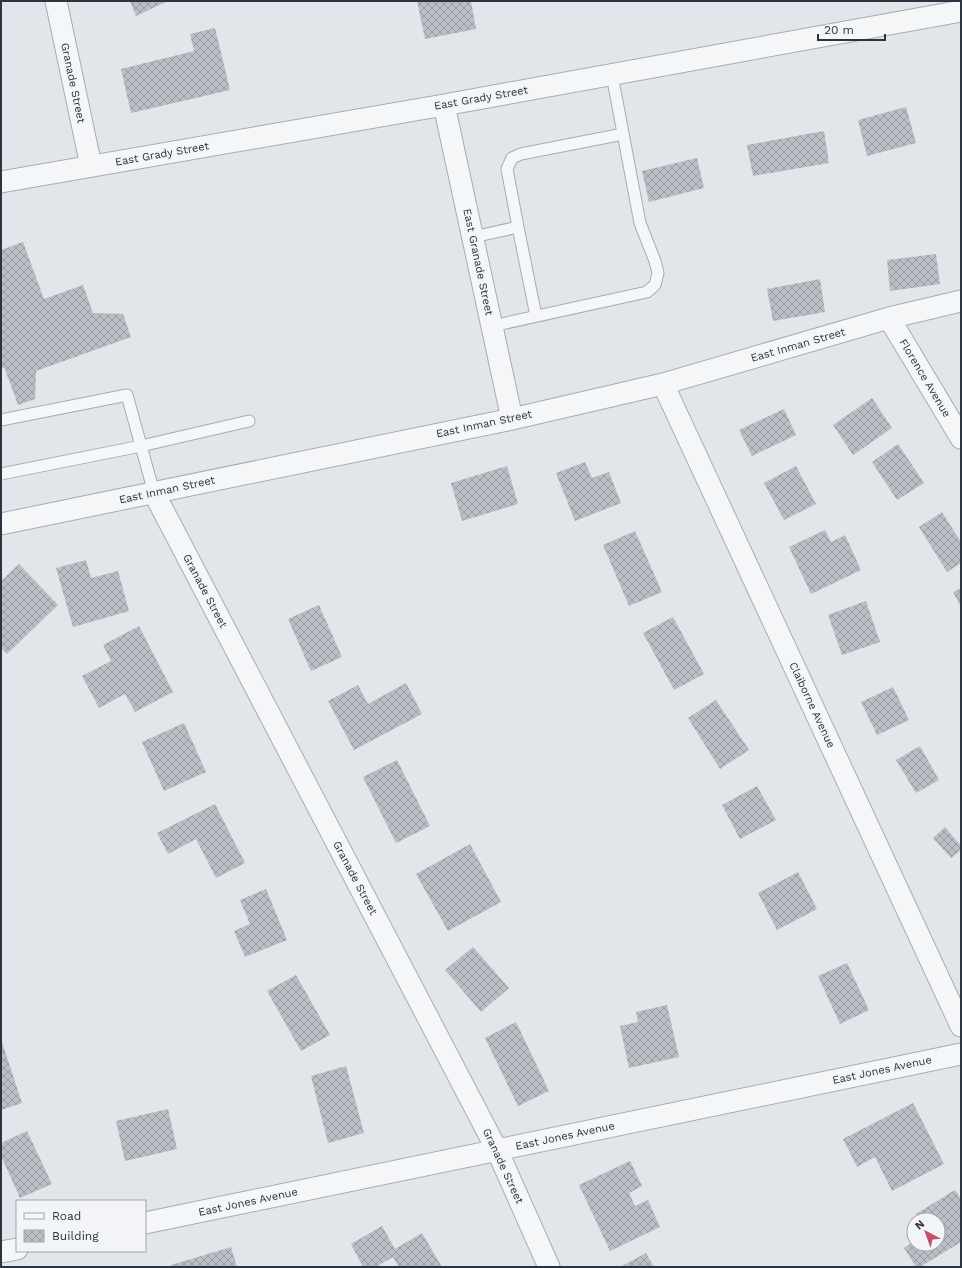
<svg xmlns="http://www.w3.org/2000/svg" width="962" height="1268" viewBox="0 0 962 1268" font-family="'Work Sans',sans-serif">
<defs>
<pattern id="building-cross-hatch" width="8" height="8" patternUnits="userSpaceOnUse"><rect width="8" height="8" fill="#babfc6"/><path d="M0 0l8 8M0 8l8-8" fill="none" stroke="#979ca2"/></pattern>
</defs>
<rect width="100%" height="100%" fill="#e2e5ea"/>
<path fill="url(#building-cross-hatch)" d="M130,1H168L136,16Z
M417,1H471L476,29L425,39Z
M215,28L230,90L131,113L121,69L194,51L190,34Z
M906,107L916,143L867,156L858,120Z
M824,131L829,163L753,176L747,145Z
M697,158L704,188L649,202L642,171Z
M23,242L44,299L83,285L93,313L123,314L131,337L36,371L35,399L18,405L4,367L1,369V250Z
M936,254L940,284L890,291L887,260Z
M820,279L825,312L773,321L767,289Z
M872,398L892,428L853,455L833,425Z
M784,409L796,435L752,456L739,430Z
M898,444L924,483L897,500L872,462Z
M585,462L592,478L609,472L621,503L575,521L556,473Z
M507,466L518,504L462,521L451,483Z
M796,466L816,504L784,520L764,483Z
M942,512L961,542V563L947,572L919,527Z
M825,530L831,542L845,535L861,570L811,594L789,547Z
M635,531L662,592L629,606L603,545Z
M86,560L91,578L118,571L129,611L73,627L56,568Z
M19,564L58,605L7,654L1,648V581Z
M961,588V607L953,592Z
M866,601L880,642L842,655L828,615Z
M319,605L342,657L311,671L288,619Z
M673,617L704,674L674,690L643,633Z
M139,626L173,692L135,712L125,694L99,708L82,676L111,661L103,645Z
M406,683L422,714L354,750L328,701L358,685L368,704Z
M893,687L909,720L877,735L861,702Z
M716,700L749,750L720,769L688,718Z
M184,723L206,772L164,791L142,742Z
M920,746L939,780L916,793L896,760Z
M397,760L430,826L396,843L363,777Z
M757,786L776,820L740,839L722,805Z
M215,804L245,863L216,878L196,839L168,854L157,833Z
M945,827L961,846V850L951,858L933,838Z
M470,844L501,902L448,931L416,874Z
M798,872L817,909L777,930L758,893Z
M266,889L287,940L245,957L234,931L250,924L240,900Z
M473,947L509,988L481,1012L445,970Z
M847,963L869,1010L840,1024L818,976Z
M296,975L330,1035L301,1051L267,991Z
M667,1005L679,1057L629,1068L620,1026L638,1022L636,1012Z
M516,1022L549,1091L518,1106L485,1038Z
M1,1039L22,1103L1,1110Z
M346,1066L364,1133L328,1143L311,1076Z
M913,1103L944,1164L892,1191L875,1157L857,1167L843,1139Z
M168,1109L177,1149L125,1161L116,1121Z
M27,1131L52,1184L20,1198L1,1156V1143Z
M630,1161L642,1186L629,1193L635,1206L648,1200L660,1227L610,1251L579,1185Z
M955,1190L961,1199V1242L920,1267H916L904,1248L914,1241V1244H938V1220H920L916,1214Z
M382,1226L395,1249L422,1233L442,1267H399L393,1257L376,1267H363L351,1244Z
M231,1247L237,1267H171V1265Z
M646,1253L654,1267H620Z"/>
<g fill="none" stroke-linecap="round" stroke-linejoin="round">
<g stroke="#a7acb4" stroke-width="13">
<path id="lane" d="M518,227L507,169L512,158L521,154L623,134
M473,237L518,227L536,316
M492,326L647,292L655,285L658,273L655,261L640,223L612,75
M1,420L127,395L154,493
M1,474L141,446L249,421"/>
</g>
<g stroke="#a7acb4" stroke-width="23">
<path id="street" d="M56,1L91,166
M444,105L512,419
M1,182L444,105L961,11
M889,318L961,438
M663,384L961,1026
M154,493L497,1150L549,1267
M1,524L512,419L663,384L889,318L961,301
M145,1223L961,1054
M1,1252L17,1249"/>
</g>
<use href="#lane" stroke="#f5f6f8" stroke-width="11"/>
<use href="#street" stroke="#f5f6f8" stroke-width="21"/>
</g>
<g text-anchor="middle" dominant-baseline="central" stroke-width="3" stroke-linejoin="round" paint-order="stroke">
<g font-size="11" fill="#2b3440" stroke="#f2f4f7">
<text transform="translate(73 83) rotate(78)">Granade Street</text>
<text transform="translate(481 98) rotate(-10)">East Grady Street</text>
<text transform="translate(162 154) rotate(-10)">East Grady Street</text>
<text transform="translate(478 262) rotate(78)">East Granade Street</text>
<text transform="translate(798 345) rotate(-16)">East Inman Street</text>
<text transform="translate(925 378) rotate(59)">Florence Avenue</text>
<text transform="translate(484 424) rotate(-12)">East Inman Street</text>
<text transform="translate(167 490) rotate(-12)">East Inman Street</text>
<text transform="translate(205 591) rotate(62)">Granade Street</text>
<text transform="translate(812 705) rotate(65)">Claiborne Avenue</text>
<text transform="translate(355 878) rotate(62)">Granade Street</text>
<text transform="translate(882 1070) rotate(-12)">East Jones Avenue</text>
<text transform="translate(565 1136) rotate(-12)">East Jones Avenue</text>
<text transform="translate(503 1166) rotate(65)">Granade Street</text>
<text transform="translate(248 1202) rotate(-12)">East Jones Avenue</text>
</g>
</g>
<rect width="962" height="1268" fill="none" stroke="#2b3440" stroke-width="4"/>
<rect x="16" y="1200" width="130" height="52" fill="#f2f4f7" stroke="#a2a7ae"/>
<rect x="24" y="1213" width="20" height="6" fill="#f5f6f8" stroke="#a2a7ae"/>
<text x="52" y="1220" font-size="12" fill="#2b3440">Road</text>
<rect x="24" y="1230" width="20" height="12" fill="url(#building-cross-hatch)" stroke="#a2a7ae"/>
<text x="52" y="1240" font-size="12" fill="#2b3440">Building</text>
<g transform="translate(926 1232) rotate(319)"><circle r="19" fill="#f2f4f7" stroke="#a2a7ae"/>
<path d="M0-3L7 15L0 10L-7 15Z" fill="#c55167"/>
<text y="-6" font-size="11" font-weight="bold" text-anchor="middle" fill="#2b3440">N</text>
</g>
<path d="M818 34v6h67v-6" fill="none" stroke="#2b3440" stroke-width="2"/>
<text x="824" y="34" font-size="12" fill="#2b3440" stroke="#f2f4f7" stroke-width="3" paint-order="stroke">20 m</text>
</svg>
